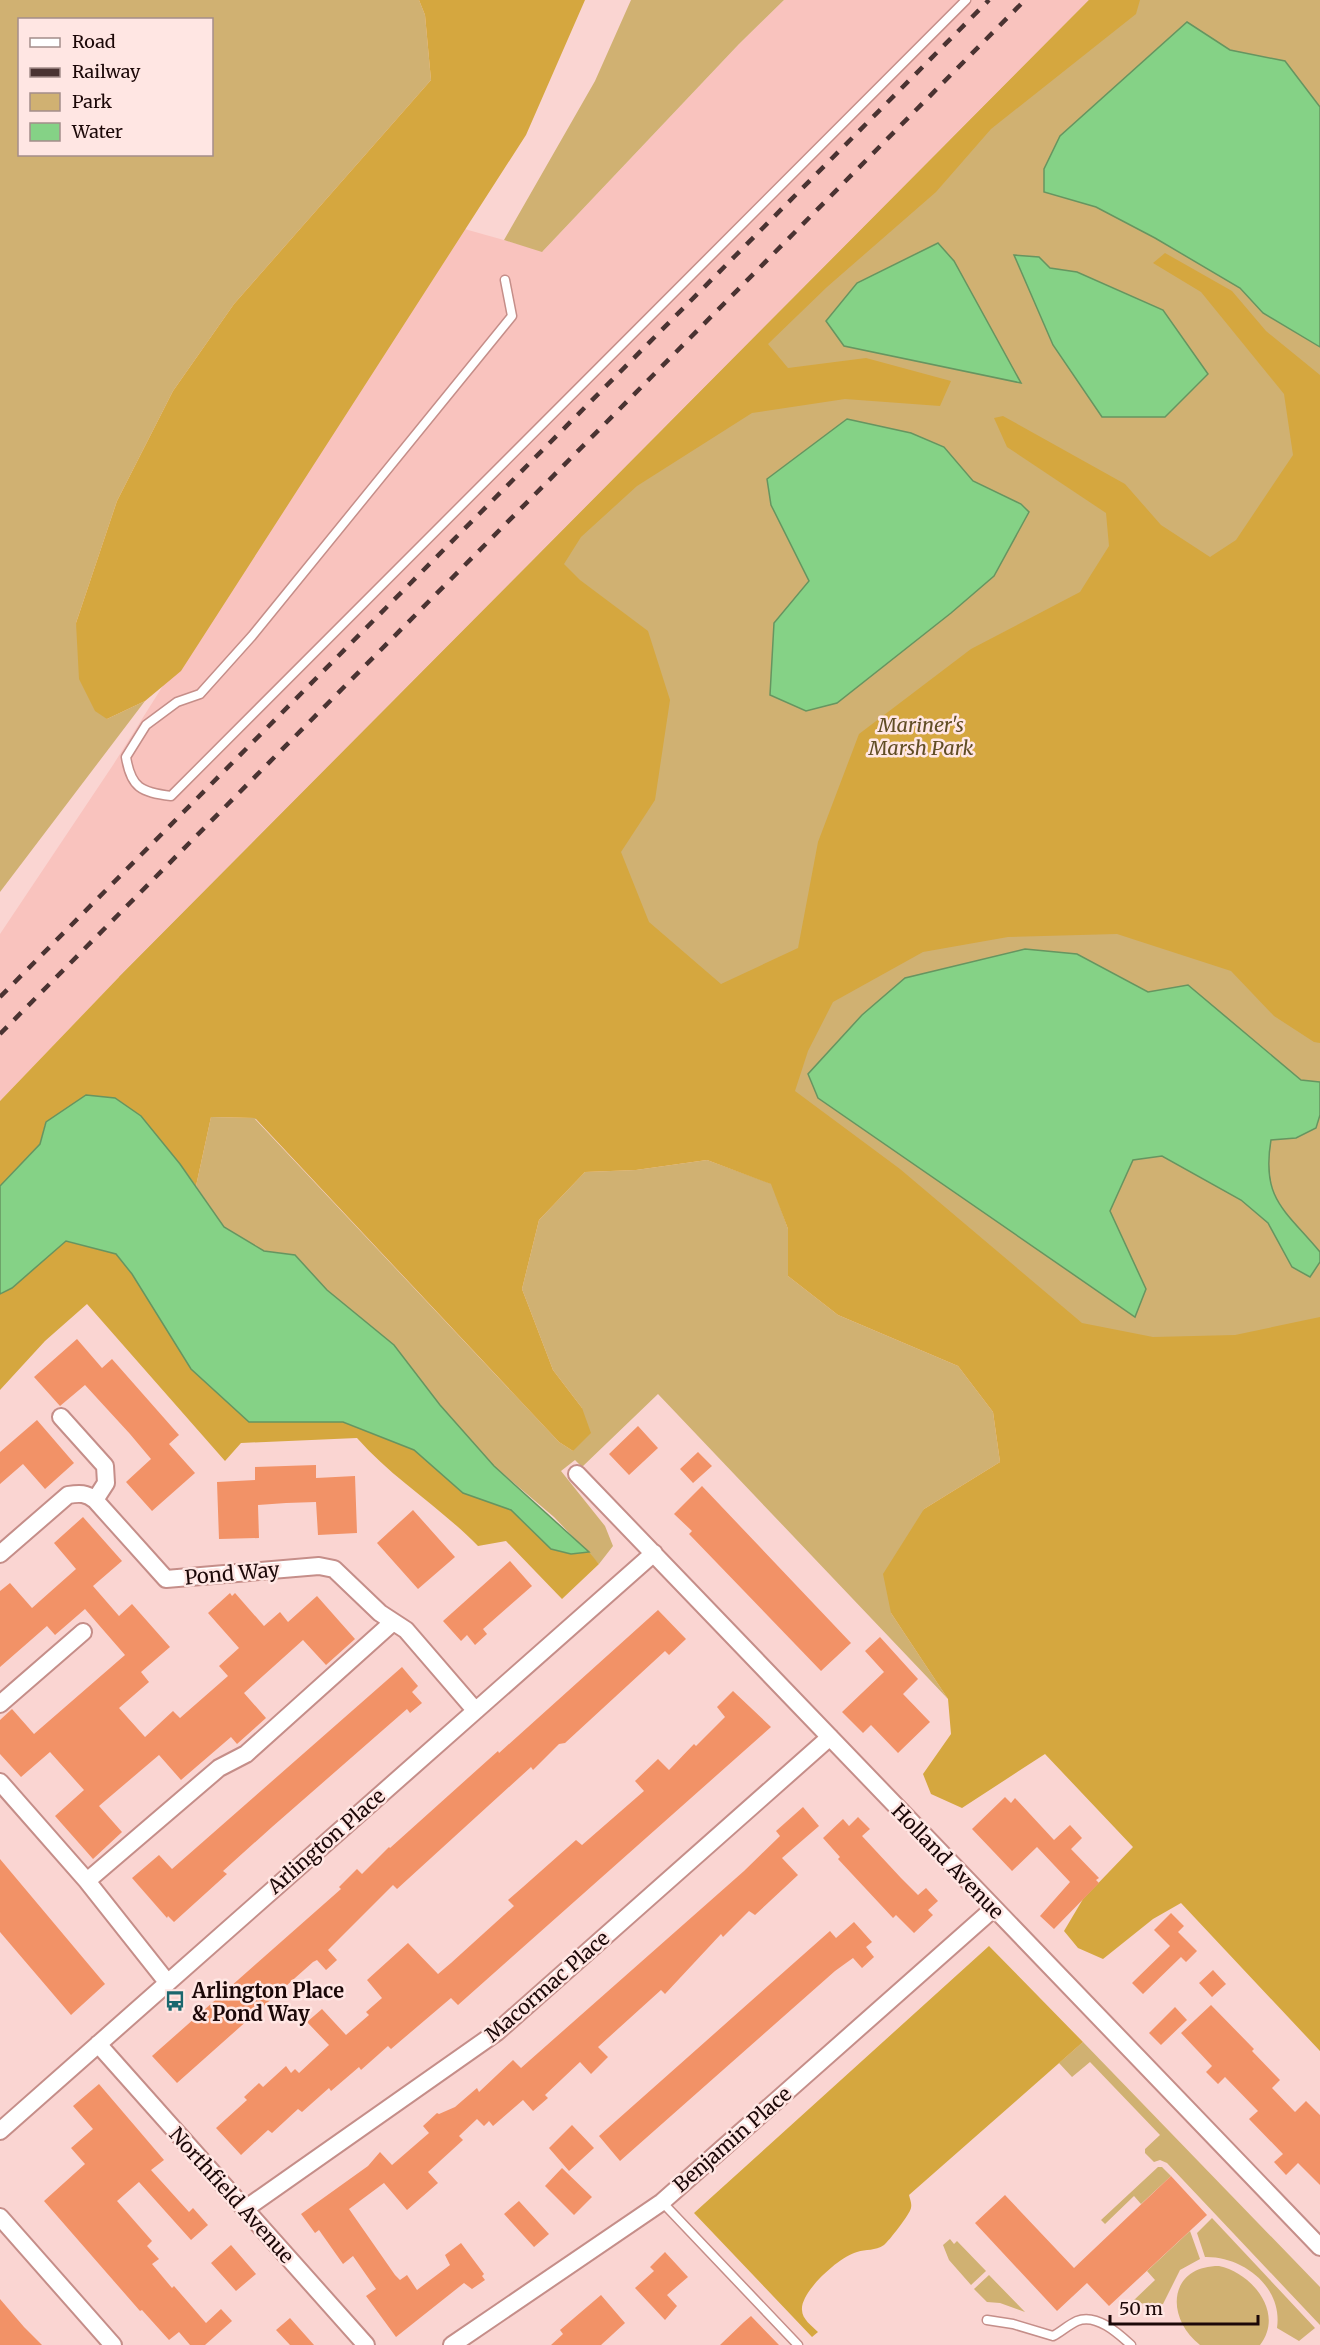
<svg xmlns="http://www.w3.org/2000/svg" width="1320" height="2345" viewBox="0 0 1320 2345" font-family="Merriweather,serif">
<rect width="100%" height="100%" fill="#fad5d2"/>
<path fill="#f9c3be" d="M784,0H1089L119,977L0,1101V934L113,765L277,505L461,228L543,251L739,44Z"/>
<path fill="#d0b172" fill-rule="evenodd" d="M0,0H419L425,15L431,80L234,304L173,391L117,501L76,623L107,719L145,701L0,892ZM20,20H212V154H20Z
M631,0H784L739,44L542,252L504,240L595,81Z
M1089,0H1320V2051L1078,1446L739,1091L255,1119L559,1442L573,1451L582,1408L553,1370L522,1289L539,1220L585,1172L636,1170L707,1160L772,1184L788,1229V1276L838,1315L958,1366L993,1412L1000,1462L924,1509L891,1613L948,1699L658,1394L582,1467L575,1460L561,1471L605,1526L613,1546L599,1564L554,1517L494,1466L440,1405L394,1345L327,1290L295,1255L264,1251L224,1227L196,1186L211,1117L254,1118L119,977Z
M1083,2042L1320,2287V2325L1167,2163L1160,2160L1154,2162L1145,2153V2149L1160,2135L1090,2062L1072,2077L1059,2063Z
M1158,2167H1162L1171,2176L1141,2204L1134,2196L1105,2224L1101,2220Z
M1212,2218L1315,2328L1299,2341L1277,2328C1283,2287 1243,2256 1205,2257L1197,2233Z
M1190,2231L1200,2259L1180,2270L1163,2304L1152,2306L1133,2301L1155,2280L1147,2271Z
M950,2239L954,2244L957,2241L986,2271L971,2285L949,2260L943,2245Z
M1219,2266C1252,2273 1285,2313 1260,2345H1200C1165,2318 1168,2266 1219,2266Z
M989,2275L1025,2312L1000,2303L987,2302L974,2289Z"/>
<path fill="#d5a73f" d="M419,0H585L526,135L181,671L145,701L107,719L95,711L79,679L76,623L117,501L173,391L234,304L431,80L425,15Z
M1089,0H1140L1136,14L991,129L936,192L827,287L768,344L788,368L866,358L951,381L940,406L845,399L752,413L637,486L581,537L564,564L580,580L648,631L670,700L655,800L621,852L649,922L721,984L798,948L818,842L859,734L971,649L1080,592L1109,546L1106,513L1007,447L994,418L1003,416L1125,484L1161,525L1210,557L1236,540L1293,455L1284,394L1201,292L1153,263L1165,253L1232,291L1266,331L1320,375V1043L1314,1042L1274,1016L1231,971L1117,934L1008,937L923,952L833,1002L808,1051L795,1091L900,1169L1082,1323L1153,1337L1235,1335L1320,1317V2051L1181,1903L1153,1919L1103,1959L1078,1948L1064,1931L1083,1899L1133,1847L1045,1754L962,1808L931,1794L923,1774L951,1734L948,1699L891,1613L883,1574L924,1509L1000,1462L993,1412L958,1366L838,1315L788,1276V1229L771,1184L707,1160L636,1170L585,1172L539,1220L522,1289L553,1370L582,1408L591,1433L573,1451L559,1442L255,1118L211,1117L196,1186L180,1164L46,1121L40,1144L0,1186V1101L119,977Z
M66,1241L116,1254L249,1422H343L414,1450L463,1493L511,1510L551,1549L571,1554L589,1552L599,1564L562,1599L506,1541L478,1546C440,1507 393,1479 357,1438L241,1443L225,1461L87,1304L45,1341L0,1390V1294L12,1288Z
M989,1946L1083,2042L909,2195C910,2200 912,2203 911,2208C910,2214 889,2241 884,2245C875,2251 866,2249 857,2252C840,2256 800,2292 802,2310C802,2319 812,2326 818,2332L812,2337L694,2213Z"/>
<path fill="#85d286" stroke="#669560" stroke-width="1.5" d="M1187,22L1230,50L1285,61L1320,107V347L1263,313L1240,288L1155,238L1096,207L1044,192V169L1060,136Z
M938,243L954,261L1021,383L844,346L826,321L857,283Z
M1014,255L1039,257L1050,268L1077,272L1163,310L1208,374L1165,417H1102L1053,345Z
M847,419L911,433L944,447L973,481L1021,504L1029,512L994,576L951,613L837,703L806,711L770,695L774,623L809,581L771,505L767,479Z
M1025,949L1077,954L1148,992L1188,985L1301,1080L1320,1082V1115L1316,1128L1296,1138L1271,1140C1261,1199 1285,1210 1320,1252V1262L1310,1277L1292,1267L1268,1223L1241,1200L1162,1156L1133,1160L1110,1211L1146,1289L1135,1317L818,1098L808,1074L862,1015L905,978Z
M86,1095L115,1098L141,1116L180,1164L224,1227L264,1251L295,1255L327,1290L394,1345L440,1405L494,1466L589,1552L571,1554L551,1549L511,1510L463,1493L414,1450L343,1422H249L191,1369L132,1274L116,1254L66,1241L12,1288L0,1294V1186L40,1144L46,1122Z"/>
<path fill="#f29267" d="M77,1339L102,1368L112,1359L179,1435L169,1444L195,1473L152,1511L126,1482L151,1459L130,1434L85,1385L60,1406L34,1377Z
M37,1420L74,1463L45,1489L23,1464L0,1484V1452Z
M638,1426L658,1448L629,1475L609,1454Z
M698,1452L712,1466L693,1483L680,1469Z
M316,1465V1478L355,1476L357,1533L318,1535L316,1502L286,1503L258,1505L259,1538L219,1539L217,1482L255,1480V1467Z
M702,1486L851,1643L821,1671L689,1534L692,1531L674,1514Z
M413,1510L455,1557L418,1589L377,1543Z
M83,1517L122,1561L93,1586L119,1616L132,1604L170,1647L141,1672L149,1682L119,1708L145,1737L173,1711L180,1718L228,1676L219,1666L239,1648L208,1613L230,1593L232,1596L235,1593L264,1626L280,1612L288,1622L317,1596L355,1639L326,1665L303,1640L244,1693L266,1718L237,1744L231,1737L181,1780L159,1755L99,1806L122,1832L93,1859L55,1816L84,1790L75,1780L50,1752L21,1777L0,1754V1720L12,1709L34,1734L125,1655L85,1609L55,1635L47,1626L0,1667V1591L10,1583L32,1608L76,1569L54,1543Z
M510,1561L532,1586L483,1629L487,1634L475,1645L467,1635L461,1641L443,1621Z
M658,1610L686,1639L669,1655L665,1651L565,1743L559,1744L533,1770L531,1767L397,1889L393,1885L328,1950L337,1960L326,1970L317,1960L313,1962L177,2083L152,2056L341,1889L339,1887L357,1869L362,1874L389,1847L390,1848L498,1751L499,1753Z
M880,1637L918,1679L903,1694L930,1722L898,1753L871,1725L863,1733L842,1712L884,1672L865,1651Z
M402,1667L418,1686L412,1692L422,1703L410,1713L407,1709L272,1827L223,1871L227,1874L174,1922L168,1916L167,1918L132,1878L159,1855L172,1869Z
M733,1691L771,1727L458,2005L451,1998L391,2049L388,2046L361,2070L359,2067L331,2091L329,2088L302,2112L298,2109L272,2133L268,2130L241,2155L216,2128L247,2100L244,2097L259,2083L263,2087L286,2066L291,2073L295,2069L299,2073L329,2045L307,2022L322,2009L346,2035L369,2015L366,2012L382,1998L367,1980L408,1943L438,1974L451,1963L514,1906L508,1900L523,1887L576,1840L582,1845L644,1791L635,1781L658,1759L669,1770L694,1744L696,1746L725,1717L717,1707Z
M1005,1797L1011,1803L1015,1798L1054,1840L1070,1825L1082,1838L1071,1849L1099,1878L1096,1880L1099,1883L1054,1929L1040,1916L1070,1882L1037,1847L1012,1871L972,1829Z
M803,1807L819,1826L782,1858L798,1875L755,1915L749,1911L723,1937L721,1934L665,1994L661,1990L598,2047L608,2057L591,2074L580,2062L545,2095L548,2098L533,2111L523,2100L493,2126L489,2121L484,2126L477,2119L459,2136L463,2140L428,2172L438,2183L407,2210L384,2183L349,2209L395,2275L400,2280L407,2275L417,2290L450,2265L445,2255L461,2243L484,2274L482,2276L485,2280L472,2289L464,2283L396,2337L366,2296L376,2289L353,2256L343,2264L319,2230L315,2233L301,2214L368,2166L380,2152L392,2165L429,2133L423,2126L437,2113L439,2114L455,2107L477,2088L479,2092L513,2060L521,2068L744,1871L780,1836L776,1831Z
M858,1817L870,1829L862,1836L901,1878L918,1895L926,1888L938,1901L928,1910L933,1915L914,1933L896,1915L893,1918L838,1859L840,1857L823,1838L843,1819L849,1826Z
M0,1859L105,1984L71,2015L0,1932Z
M1171,1913L1184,1926L1178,1932L1197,1951L1186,1962L1181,1957L1143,1994L1132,1983L1170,1946L1154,1930Z
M854,1922L872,1942L866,1947L874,1957L862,1968L853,1958L835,1971L620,2161L599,2136L830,1931L836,1938Z
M1213,1970L1226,1984L1212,1997L1199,1983Z
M1211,2005L1254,2049L1252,2051L1280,2080L1272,2088L1295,2112L1306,2101L1320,2115V2185L1298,2163L1286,2175L1274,2162L1283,2154L1249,2119L1258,2111L1225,2077L1218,2084L1206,2072L1212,2066L1181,2033Z
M1175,2007L1187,2020L1161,2045L1149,2033Z
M99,2084L164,2160L151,2170L189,2212L193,2208L208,2225L191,2240L139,2182L117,2201L152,2241L147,2246L159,2259L152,2264L172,2288L174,2286L206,2323L221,2309L232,2321L205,2345H190L179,2332L169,2340L142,2310L140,2311L44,2201L85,2164L71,2148L93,2129L73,2106Z
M572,2125L594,2148L569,2171L549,2148Z
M562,2168L592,2197L574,2215L545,2186Z
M1171,2176L1207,2215L1109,2306L1087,2283L1057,2311L975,2223L1005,2195L1074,2268Z
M519,2201L549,2234L534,2247L504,2214Z
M231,2245L256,2274L236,2291L211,2263Z
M665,2252L688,2277L667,2295L677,2306L665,2320L635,2288L654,2271L650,2267Z
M601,2295L625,2323L601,2345H551L563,2334L560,2330Z
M0,2299L24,2327L42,2345H0Z
M751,2316L779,2345H720L744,2322Z
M290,2318L314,2345H290L276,2330Z"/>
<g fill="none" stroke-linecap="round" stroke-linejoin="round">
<g stroke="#c58e89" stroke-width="11">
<path id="lane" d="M505,280L512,316L252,636L200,694L177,702L146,725L126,757C131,788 141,792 171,796L966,0
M662,2202L798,2345
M987,2320L1013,2324L1053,2336C1061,2332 1068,2325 1077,2321C1096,2313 1118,2333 1131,2345"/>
</g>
<g stroke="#c58e89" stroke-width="20">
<path id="street" d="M61,1417L105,1466L106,1483L95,1500
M577,1474L1320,2247
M0,1554L68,1495C80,1493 86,1493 95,1500L166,1579L319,1566L334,1569L380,1613L406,1630L475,1710
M0,1704L83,1632
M0,1782L87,1881L167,1982
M87,1881L219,1768L246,1754L393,1622
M98,2044L366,2345
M0,2131L654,1553
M245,2209L497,2032L830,1737
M0,2217L113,2345
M452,2345L662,2202L993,1909"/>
</g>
<use href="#lane" stroke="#fff" stroke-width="8"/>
<use href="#street" stroke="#fff" stroke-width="16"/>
<path stroke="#4a3332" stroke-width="4.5" stroke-dasharray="10 10" stroke-linecap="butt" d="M0,997L989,0
M0,1034L1025,0"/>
</g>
<defs>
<g id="bus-bare" transform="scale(1.62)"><path d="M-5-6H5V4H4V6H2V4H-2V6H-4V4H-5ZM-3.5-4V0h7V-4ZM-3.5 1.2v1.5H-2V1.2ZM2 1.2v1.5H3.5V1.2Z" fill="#1a676e" stroke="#ffe6e3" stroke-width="2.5" paint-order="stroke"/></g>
</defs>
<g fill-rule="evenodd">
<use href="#bus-bare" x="175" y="2001"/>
</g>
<g text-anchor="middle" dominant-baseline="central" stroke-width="5" stroke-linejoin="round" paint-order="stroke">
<g font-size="20" font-style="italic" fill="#614d24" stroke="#ffe6e3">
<text x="921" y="724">Mariner's<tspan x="921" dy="23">Marsh Park</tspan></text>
</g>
<g font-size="20" fill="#1c0808" stroke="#ffe6e3">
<text transform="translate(232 1573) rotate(-5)">Pond Way</text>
<text transform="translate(326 1841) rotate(-41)">Arlington Place</text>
<text transform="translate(948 1861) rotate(46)">Holland Avenue</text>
<text transform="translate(547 1986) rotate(-41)">Macormac Place</text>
<text transform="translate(732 2139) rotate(-41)">Benjamin Place</text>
<text transform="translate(232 2195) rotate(48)">Northfield Avenue</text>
</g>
<g font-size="20" font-weight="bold" fill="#1c0808" stroke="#ffe6e3" text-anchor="start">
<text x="192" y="1990">Arlington Place<tspan x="192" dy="23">&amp; Pond Way</tspan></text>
</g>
</g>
<rect x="18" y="18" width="195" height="138" fill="#ffe6e3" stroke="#a48d8b" stroke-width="1.5"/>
<rect x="30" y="38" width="30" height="9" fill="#ffffff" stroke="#a48d8b" stroke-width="1.5"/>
<text x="72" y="48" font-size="18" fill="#1c0808">Road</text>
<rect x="30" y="68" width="30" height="9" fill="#4a3332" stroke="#a48d8b" stroke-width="1.5"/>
<text x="72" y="78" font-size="18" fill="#1c0808">Railway</text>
<rect x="30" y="93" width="30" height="18" fill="#d0b172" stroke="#a48d8b" stroke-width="1.5"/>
<text x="72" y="108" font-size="18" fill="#1c0808">Park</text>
<rect x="30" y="123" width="30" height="18" fill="#85d286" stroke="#a48d8b" stroke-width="1.5"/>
<text x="72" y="138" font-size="18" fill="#1c0808">Water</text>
<path d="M1110 2315v9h148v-9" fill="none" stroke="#1c0808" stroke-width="3"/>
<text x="1119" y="2315" font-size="18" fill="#1c0808" stroke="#ffe6e3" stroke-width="4.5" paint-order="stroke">50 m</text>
</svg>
